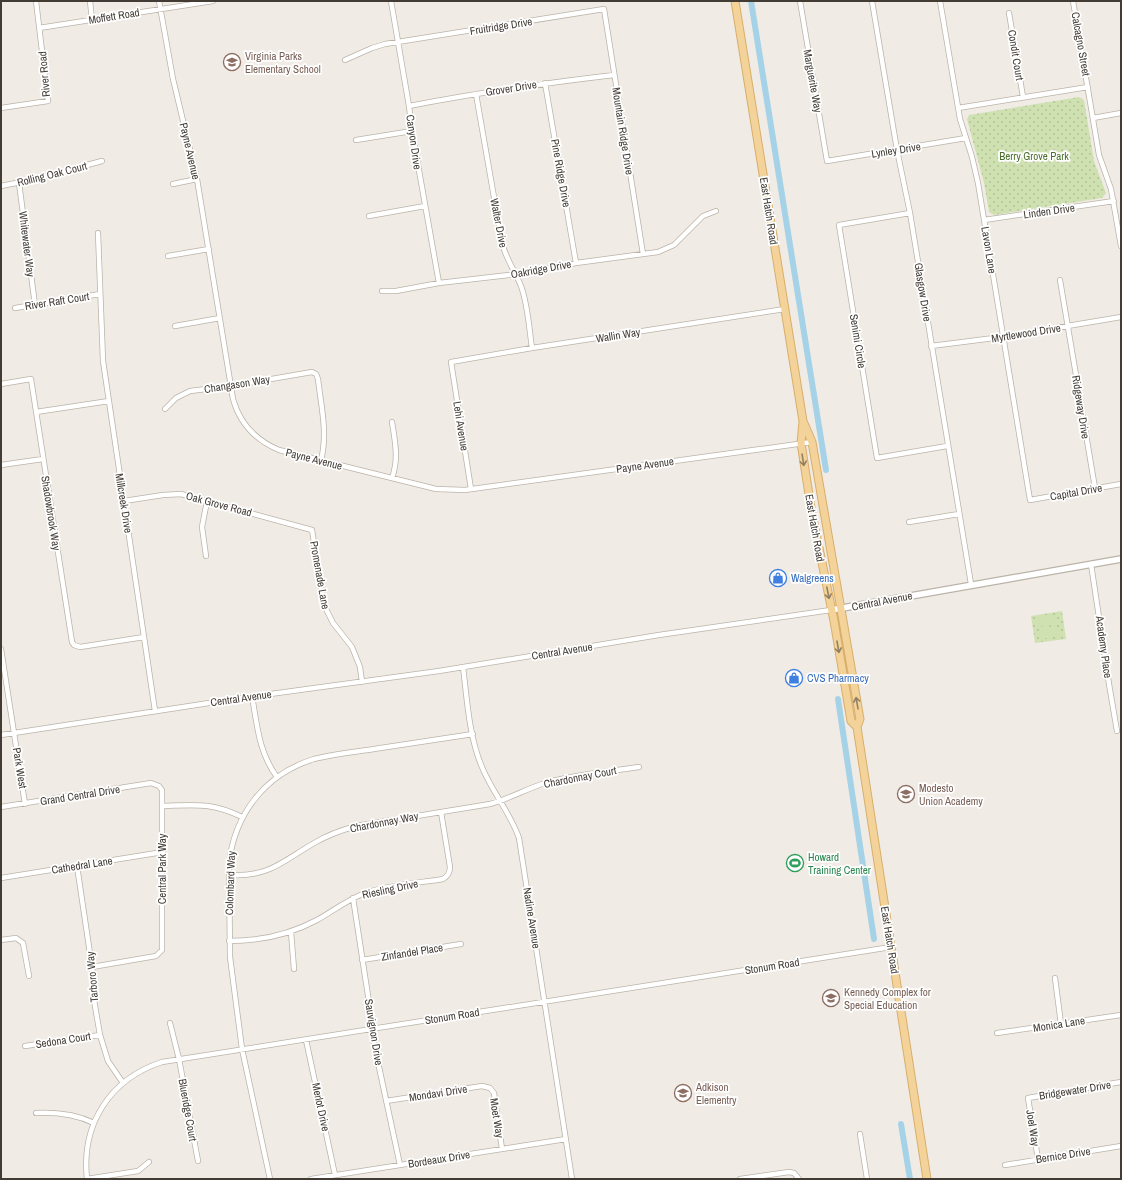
<svg xmlns="http://www.w3.org/2000/svg" width="1122" height="1180" viewBox="0 0 1122 1180" font-family="'Archivo Narrow',sans-serif">
<defs>
<pattern id="green-dots" width="8" height="8" patternUnits="userSpaceOnUse"><rect width="8" height="8" fill="#cfe1b1"/><path d="M2 2h.1M6 6h.1" fill="none" stroke="#b3c299" stroke-width="1.8" stroke-linecap="round"/></pattern>
</defs>
<rect width="100%" height="100%" fill="#f0ece5"/>
<path fill="url(#green-dots)" d="M1079,97L1084,100L1094,161L1106,193L1102,198L994,215L989,212L984,183L967,119L969,115Z
M1062,611L1066,639L1035,643L1031,616Z"/>
<path fill="#cfe1b1" d="M1056,615L1058,624L1038,627L1036,618Z
M1059,627L1060,636L1040,639L1039,630Z"/>
<g fill="none" stroke-linecap="round" stroke-linejoin="round">
<path stroke="#a6d2e8" stroke-width="6" d="M751,1L826,470
M838,699L874,939
M901,1124L910,1179"/>
<g stroke="#bbb3a8" stroke-width="6">
<path id="minor" d="M90,1L92,20
M159,1L173,79L197,179L233,399C240,424 255,440 279,450L428,487L436,489L465,490L812,442
M391,1L409,106L412,131L439,283
M800,1L827,161L966,138
M872,1L897,150L910,213L971,584
M940,1L960,119L972,157L978,183L1030,500L1121,484
M1073,1L1099,155L1111,189L1121,246
M1009,13L1023,97
M39,28L213,1
M345,60L372,48L385,44L604,9L643,254
M545,83L576,263
M476,94L502,243C506,259 515,271 521,286C528,305 529,328 532,348
M409,106C477,93 545,83 614,75
M1,108L48,101L36,1
M958,108L1088,87
M1093,118L1121,113
M356,140L412,131
M19,183L35,305
M173,184L197,179
M1,186L31,180L102,161
M910,213L839,225L877,458L947,446
M369,216L425,206
M984,220L1114,201
M98,233L103,361L155,711
M168,256L209,249
M1060,280L1095,488
M382,291H396L439,283L509,275L576,263L658,252L674,245L703,216L716,211
M15,308L100,294
M175,326L220,318
M931,346L1002,337L1121,317
M1,384L31,379L72,642L74,645L80,647L144,637
M165,409L176,398L190,391L231,386L312,372L316,374L318,379C321,406 328,433 321,460
M36,412L109,401
M392,422C395,441 399,459 392,478
M1,465L43,459
M471,489L451,362L532,348L785,309
M124,501L163,495L181,494L312,530L324,605L333,623L352,647L360,667L362,682
M909,522L959,514
M206,556L202,527L207,501
M1091,564L1109,684L1117,731
M1,649L25,804
M463,667C467,699 469,737 482,767C492,792 510,812 519,838L572,1179
M252,696C257,725 259,753 277,777
M1,735L248,697L439,671L659,635L831,610
M163,806C196,805 211,802 242,817
M1,807L151,783L159,786L162,790V950L156,956L92,967
M77,866L92,967L94,1000L100,1035L108,1061L123,1083
M229,875C271,877 282,861 316,842C328,835 342,830 356,826L490,804C509,799 526,789 545,783C575,774 608,772 639,767
M1,878L163,852
M353,898L373,1028V1039L400,1165
M291,932L294,969
M1,940L16,938L23,943L29,976
M229,941C260,941 289,935 317,920C333,911 347,900 365,893C387,885 420,883 443,879C448,876 450,873 450,867L441,812
M362,960L461,944
M1055,978L1061,1024
M170,1023L179,1059L198,1161
M997,1033L1121,1015
M306,1040L335,1175
M25,1046L100,1035
M386,1101L482,1086L490,1088L494,1093L502,1149
M36,1113C57,1112 75,1114 94,1123
M860,1134L867,1179
M1038,1159L1028,1098L1121,1082
M1005,1165L1121,1146
M87,1179C81,1124 110,1079 162,1062L891,947
M87,1179L138,1171L149,1162
M270,1179L242,1049L230,957L229,863C235,814 265,774 314,759C333,754 354,752 374,749C407,744 440,739 473,734
M311,1179L566,1139
M740,1179L789,1172L794,1173L799,1179"/>
</g>
<g stroke="#bbb3a8" stroke-width="8">
<path id="tertiary" d="M831,610L1121,559"/>
</g>
<g stroke="#d8ae6b" stroke-width="9">
<path id="primary" d="M735,1L803,421L812,442L860,719L857,727L927,1179
M803,422L801,443L812,514L834,621L851,721L857,727"/>
</g>
<use href="#minor" stroke="#fff" stroke-width="4.5"/>
<use href="#tertiary" stroke="#fff" stroke-width="5.5"/>
<use href="#primary" stroke="#f4d39a" stroke-width="7"/>
</g>
<defs><path id="oneway-shaft" d="M-6 0H5M1.5-3L5.5 0L1.5 3" fill="none" stroke-width="1.6" stroke-linecap="round" stroke-linejoin="round"/></defs>
<g stroke="#928062">
<use href="#oneway-shaft" transform="translate(803 460) rotate(81)"/>
<use href="#oneway-shaft" transform="translate(828 593) rotate(79)"/>
<use href="#oneway-shaft" transform="translate(838 647) rotate(80)"/>
<use href="#oneway-shaft" transform="translate(857 703) rotate(-100)"/>
</g>
<defs>
<g id="school-ring" transform="scale(0.9)"><circle r="9.5" fill="#fff" stroke="#8d6e63" stroke-width="1.5"/><path d="M0-5L7-2L0 1L-7-2ZM-4 1L0 2.5L4 1V4Q0 6-4 4Z" fill="#8d6e63"/></g>
<g id="shop-ring" transform="scale(0.9)"><circle r="9.5" fill="#fff" stroke="#3f7fe0" stroke-width="1.5"/><path d="M-5-2.5h2.3a2.7 3.5 0 0 1 5.4 0H5L5.5 6h-11ZM-1.5-2.5h3a1.5 2.3 0 0 0-3 0Z" fill="#3f7fe0"/></g>
<g id="stadium-ring" transform="scale(0.9)"><circle r="9.5" fill="#fff" stroke="#2e9e5b" stroke-width="1.5"/><path d="M0-5a6.5 5 0 1 0 0 10a6.5 5 0 1 0 0-10ZM-3.5-1.8h7v3.6h-7Z" fill="#2e9e5b"/></g>
</defs>
<g fill-rule="evenodd">
<use href="#school-ring" x="232" y="62"/>
<use href="#shop-ring" x="778" y="578"/>
<use href="#shop-ring" x="794" y="678"/>
<use href="#school-ring" x="906" y="794"/>
<use href="#stadium-ring" x="795" y="863"/>
<use href="#school-ring" x="831" y="998"/>
<use href="#school-ring" x="683" y="1093"/>
</g>
<g text-anchor="middle" dominant-baseline="central" stroke-width="3.5" stroke-linejoin="round" paint-order="stroke">
<g font-size="11" fill="#423c35" stroke="#fff">
<text transform="translate(114 16) rotate(-9)">Moffett Road</text>
<text transform="translate(501 26) rotate(-9)">Fruitridge Drive</text>
<text transform="translate(1081 44) rotate(80)">Calcagno Street</text>
<text transform="translate(1016 55) rotate(81)">Condit Court</text>
<text transform="translate(44 74) rotate(-95)">River Road</text>
<text transform="translate(813 81) rotate(80)">Marguerite Way</text>
<text transform="translate(511 88) rotate(-9)">Grover Drive</text>
<text transform="translate(623 131) rotate(81)">Mountain Ridge Drive</text>
<text transform="translate(414 142) rotate(82)">Canyon Drive</text>
<text transform="translate(896 150) rotate(-9)">Lynley Drive</text>
<text transform="translate(190 151) rotate(77)">Payne Avenue</text>
<text transform="translate(561 173) rotate(80)">Pine Ridge Drive</text>
<text transform="translate(52 174) rotate(-14)">Rolling Oak Court</text>
<text transform="translate(769 211) rotate(81)">East Hatch Road</text>
<text transform="translate(1049 211) rotate(-8)">Linden Drive</text>
<text transform="translate(499 223) rotate(79)">Walter Drive</text>
<text transform="translate(27 244) rotate(83)">Whitewater Way</text>
<text transform="translate(989 250) rotate(81)">Lavon Lane</text>
<text transform="translate(541 269) rotate(-10)">Oakridge Drive</text>
<text transform="translate(923 292) rotate(81)">Glasgow Drive</text>
<text transform="translate(57 301) rotate(-9)">River Raft Court</text>
<text transform="translate(1026 333) rotate(-9)">Myrtlewood Drive</text>
<text transform="translate(618 335) rotate(-9)">Wallin Way</text>
<text transform="translate(858 341) rotate(81)">Senimi Circle</text>
<text transform="translate(237 384) rotate(-9)">Changason Way</text>
<text transform="translate(1081 407) rotate(81)">Ridgeway Drive</text>
<text transform="translate(461 426) rotate(81)">Lehi Avenue</text>
<text transform="translate(314 459) rotate(14)">Payne Avenue</text>
<text transform="translate(645 465) rotate(-8)">Payne Avenue</text>
<text transform="translate(1076 492) rotate(-10)">Capital Drive</text>
<text transform="translate(124 503) rotate(81)">Millcreek Drive</text>
<text transform="translate(219 504) rotate(15)">Oak Grove Road</text>
<text transform="translate(51 513) rotate(81)">Shadowbrook Way</text>
<text transform="translate(815 528) rotate(80)">East Hatch Road</text>
<text transform="translate(320 575) rotate(80)">Promenade Lane</text>
<text transform="translate(882 601) rotate(-11)">Central Avenue</text>
<text transform="translate(1104 647) rotate(82)">Academy Place</text>
<text transform="translate(562 651) rotate(-9)">Central Avenue</text>
<text transform="translate(241 698) rotate(-8)">Central Avenue</text>
<text transform="translate(20 768) rotate(81)">Park West</text>
<text transform="translate(580 777) rotate(-11)">Chardonnay Court</text>
<text transform="translate(80 795) rotate(-9)">Grand Central Drive</text>
<text transform="translate(384 822) rotate(-11)">Chardonnay Way</text>
<text transform="translate(82 865) rotate(-9)">Cathedral Lane</text>
<text transform="translate(162 869) rotate(-90)">Central Park Way</text>
<text transform="translate(230 883) rotate(-88)">Colombard Way</text>
<text transform="translate(390 889) rotate(-12)">Riesling Drive</text>
<text transform="translate(532 918) rotate(81)">Nadine Avenue</text>
<text transform="translate(890 940) rotate(81)">East Hatch Road</text>
<text transform="translate(412 952) rotate(-9)">Zinfandel Place</text>
<text transform="translate(772 966) rotate(-9)">Stonum Road</text>
<text transform="translate(92 977) rotate(-95)">Tarboro Way</text>
<text transform="translate(452 1016) rotate(-9)">Stonum Road</text>
<text transform="translate(1059 1024) rotate(-9)">Monica Lane</text>
<text transform="translate(374 1032) rotate(81)">Sauvignon Drive</text>
<text transform="translate(63 1040) rotate(-9)">Sedona Court</text>
<text transform="translate(1075 1090) rotate(-9)">Bridgewater Drive</text>
<text transform="translate(438 1093) rotate(-9)">Mondavi Drive</text>
<text transform="translate(321 1107) rotate(78)">Merlot Drive</text>
<text transform="translate(188 1110) rotate(80)">Blueridge Court</text>
<text transform="translate(497 1118) rotate(81)">Moet Way</text>
<text transform="translate(1033 1128) rotate(81)">Joel Way</text>
<text transform="translate(1063 1155) rotate(-9)">Bernice Drive</text>
<text transform="translate(439 1159) rotate(-9)">Bordeaux Drive</text>
</g>
<g font-size="11" fill="#785e54" stroke="#fff" text-anchor="start">
<text x="245" y="56">Virginia Parks<tspan x="245" dy="13">Elementary School</tspan></text>
<text x="919" y="788">Modesto<tspan x="919" dy="13">Union Academy</tspan></text>
<text x="844" y="992">Kennedy Complex for<tspan x="844" dy="13">Special Education</tspan></text>
<text x="696" y="1087">Adkison<tspan x="696" dy="13">Elementry</tspan></text>
</g>
<g font-size="11" fill="#4b6e2e" stroke="#fff">
<text x="1034" y="156">Berry Grove Park</text>
</g>
<g font-size="11" fill="#366cbe" stroke="#fff" text-anchor="start">
<text x="791" y="578">Walgreens</text>
<text x="807" y="678">CVS Pharmacy</text>
</g>
<g font-size="11" fill="#27864d" stroke="#fff" text-anchor="start">
<text x="808" y="857">Howard<tspan x="808" dy="13">Training Center</tspan></text>
</g>
</g>
<rect width="1122" height="1180" fill="none" stroke="#423c35" stroke-width="4"/>
</svg>
